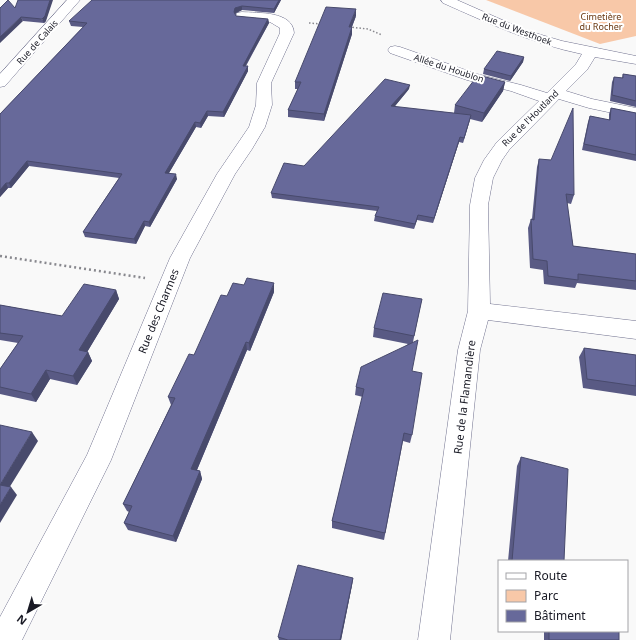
<svg xmlns="http://www.w3.org/2000/svg" width="636" height="640" viewBox="0 0 636 640" font-family="'Noto Sans',sans-serif">
<rect width="100%" height="100%" fill="#f9f9f9"/>
<path fill="#f8c8a8" d="M486,0H636V36L600,44Z"/>
<g fill="none" stroke-linecap="round" stroke-linejoin="round">
<g stroke="#71728f" stroke-width="1">
<path id="minor" d="M441,0H457L525,30L562,41L636,56V64L595,57L587,70L566,91L592,99L636,108V118L589,108L559,99L509,150L502,160L493,178L488,205L490,304L636,321V339L488,320L480,350L450,640H418L458,350L468,311L470,205L475,178L484,160L497,142L539,101L511,91L467,80L390,53L388,50L390,47L395,46L400,47L477,74L521,85L547,93L576,64L582,54C533,44 488,23 443,3Z
M242,12C258,13 293,11 294,33L271,83L272,105L265,127L252,149L235,174L190,258L111,460L22,640H0V617L87,455L170,258L217,174L249,127L256,105L257,83L280,33V28L270,22L237,19L236,16L237,13Z"/>
</g>
<g stroke="#71728f" stroke-width="1">
<path id="tertiary" d="M67,0H80L5,86L0,87V74Z"/>
</g>
<path stroke="#88888e" stroke-width="1.5" stroke-dasharray="1.5 2" stroke-linecap="butt" d="M309,23L322,24
M349,27L368,29L382,35"/>
<path stroke="#88888e" stroke-width="2.5" stroke-dasharray="2 3" stroke-linecap="butt" d="M0,256L145,278"/>
<use href="#minor" fill="#fff" fill-rule="evenodd"/>
<use href="#tertiary" fill="#fff" fill-rule="evenodd"/>
</g>
<path fill="#595a84" d="M281,0L274,13L242,10L236,13L235,14L236,16L268,19L269,23L246,66H248V71L224,117L208,116L201,128L196,127L169,173L177,179L150,227L145,226L136,244L85,237L83,232L119,178L29,166L11,188H8L0,197V114L83,27L71,26L69,21Z
M15,8L46,21L44,23L23,21Z
M356,16L352,27V34L324,121L288,117V110L298,89H295V82Z
M524,57L523,62L510,81L483,74L484,69Z
M623,74L636,76V107L610,101L612,82L614,77L622,78Z
M505,82L503,91L482,122L470,119L463,143L459,142L433,223L417,220L414,229L374,221L375,216L377,211L272,198L271,193L304,166L409,89L394,107L454,113L455,105Z
M611,108L636,113V161L582,150L588,122L590,116L609,120V114Z
M539,159L574,195L571,204L567,203L573,246L636,254V290L577,283L575,288L544,284L543,270L530,268L528,228L531,219H532L537,167Z
M116,290L119,299L87,352H88L92,361L77,385L50,379L36,402L0,394V369L18,343L0,340V305L62,316Z
M274,292L250,351L247,350L197,470L200,471L202,479L176,542L128,530L124,523L129,512L127,511L123,504L171,405L168,397L194,355L227,296Z
M422,299L413,342L412,371V435L410,443L403,441L384,540L332,528V521L363,397L355,395L356,387L408,344L373,337L374,328Z
M584,348L636,355V396L583,388L579,357Z
M521,457L564,561H508L517,466Z
M353,578L352,585L341,640H279L278,637Z
M544,631H619V640H544Z"/>
<path fill="#484a6c" d="M50,0H53L46,21L44,23L42,19Z
M279,0H281L274,13V9Z
M242,6V10L236,13L235,16L234,12L235,8Z
M356,9V16L349,34V27Z
M21,17L23,21L0,43V37Z
M268,19L269,23L243,70V66Z
M352,27V34L324,121V114Z
M524,57L523,62L510,81L511,76Z
M248,66V71L224,117L223,112Z
M505,82L503,91L482,122L484,113Z
M410,85L409,89L391,111V106Z
M207,111L208,116L201,128L200,123Z
M471,115L470,120L463,143L464,138Z
M195,122L196,127L166,178L165,173Z
M460,137L459,142L433,223L434,218Z
M27,161L29,166L11,188L9,183Z
M176,174L177,179L150,227L149,222Z
M6,183L8,188L0,197V190Z
M418,215L417,220L414,229L415,224Z
M144,221L145,226L136,244L134,239Z
M274,283V292L250,351L249,343Z
M116,290L119,299L83,359L79,350Z
M246,342L247,350L194,477L191,469Z
M88,352L92,361L77,385L73,376Z
M46,370L50,379L36,402L31,394Z
M32,432L38,441L6,493L0,485Z
M200,471L202,479L176,542L173,536Z
M11,487L17,495L0,523V505Z
M353,578L352,585L341,640H340Z"/>
<path fill="#67699a" stroke="#484a6c" d="M8,0L15,8L18,0H50L45,16L42,19L21,17L0,37V8Z
M92,0H279L274,9L242,6L235,8L234,12L236,16L268,19L243,66H248L223,112L207,111L200,123L195,122L165,173L176,174L149,222L144,221L134,239L83,232L122,174L27,161L9,183H6L0,190V114L87,23L69,21Z
M326,7L356,9L349,27H352L324,114L288,110L301,82H295Z
M497,51L524,57L511,76L484,69Z
M623,74L636,76V101L612,95L614,77L623,78Z
M478,75L505,82L484,113L455,105Z
M385,79L410,85L391,106L471,115L464,138L460,137L434,218L418,215L415,224L375,216L379,207L271,193L284,163L304,166Z
M573,108L574,195L566,194L573,246L636,254V281L578,274V280L548,276L547,261L533,259L531,219L534,220L539,159L551,160Z
M611,108L636,113V155L584,144L590,116L610,120Z
M247,278L274,283L249,343L246,342L191,469L200,471L173,536L124,523L132,506L123,504L175,398L168,397L189,354L194,355L221,295L227,296L233,283L244,285Z
M84,284L116,290L79,350L88,352L73,376L46,370L31,394L0,387V369L23,336L0,333V305L62,316Z
M383,293L422,299L414,336L374,328Z
M418,340L412,371L422,373L412,435L404,433L385,533L332,521L364,389L356,387L361,367Z
M584,348L636,355V386L587,379Z
M0,425L32,432L0,485Z
M521,457L568,469L564,561H512Z
M0,485L11,487L0,505Z
M298,565L353,578L340,640H288L278,637Z
M549,631H619V640H549Z"/>
<g text-anchor="middle" dominant-baseline="central" stroke-width="4" stroke-linejoin="round" paint-order="stroke">
<g font-size="9" fill="#683710" stroke="#fff">
<text x="601" y="16">Cimetière<tspan x="601" dy="10">du Rocher</tspan></text>
</g>
<g font-size="9" fill="#181924" stroke="#fff">
<text transform="translate(517 29) rotate(21)">Rue du Westhoek</text>
<text transform="translate(37 42) rotate(-48)">Rue de Calais</text>
<text transform="translate(449 68) rotate(18)">Allée du Houblon</text>
<text transform="translate(530 118) rotate(-45)">Rue de l'Houtland</text>
</g>
<g font-size="11" fill="#181924" stroke="#fff">
<text transform="translate(158 311) rotate(-68)">Rue des Charmes</text>
<text transform="translate(464 397) rotate(-83)">Rue de la Flamandière</text>
</g>
</g>
<rect x="498" y="560" width="130" height="72" fill="#ffffff" stroke="#a3a3a7"/>
<rect x="506" y="573" width="20" height="6" fill="#ffffff" stroke="#a3a3a7"/>
<text x="534" y="580" font-size="12" fill="#181924">Route</text>
<rect x="506" y="590" width="20" height="12" fill="#f8c8a8" stroke="#a3a3a7"/>
<text x="534" y="600" font-size="12" fill="#181924">Parc</text>
<rect x="506" y="610" width="20" height="12" fill="#67699a" stroke="#a3a3a7"/>
<text x="534" y="620" font-size="12" fill="#181924">Bâtiment</text>
<g transform="translate(28 612) rotate(218)" stroke="#ffffff" stroke-width="3" paint-order="stroke">
<path d="M0-3L7 15L0 10L-7 15Z" fill="#181924"/>
<text y="-6" font-size="11" font-weight="bold" text-anchor="middle" fill="#181924">N</text>
</g>
</svg>
